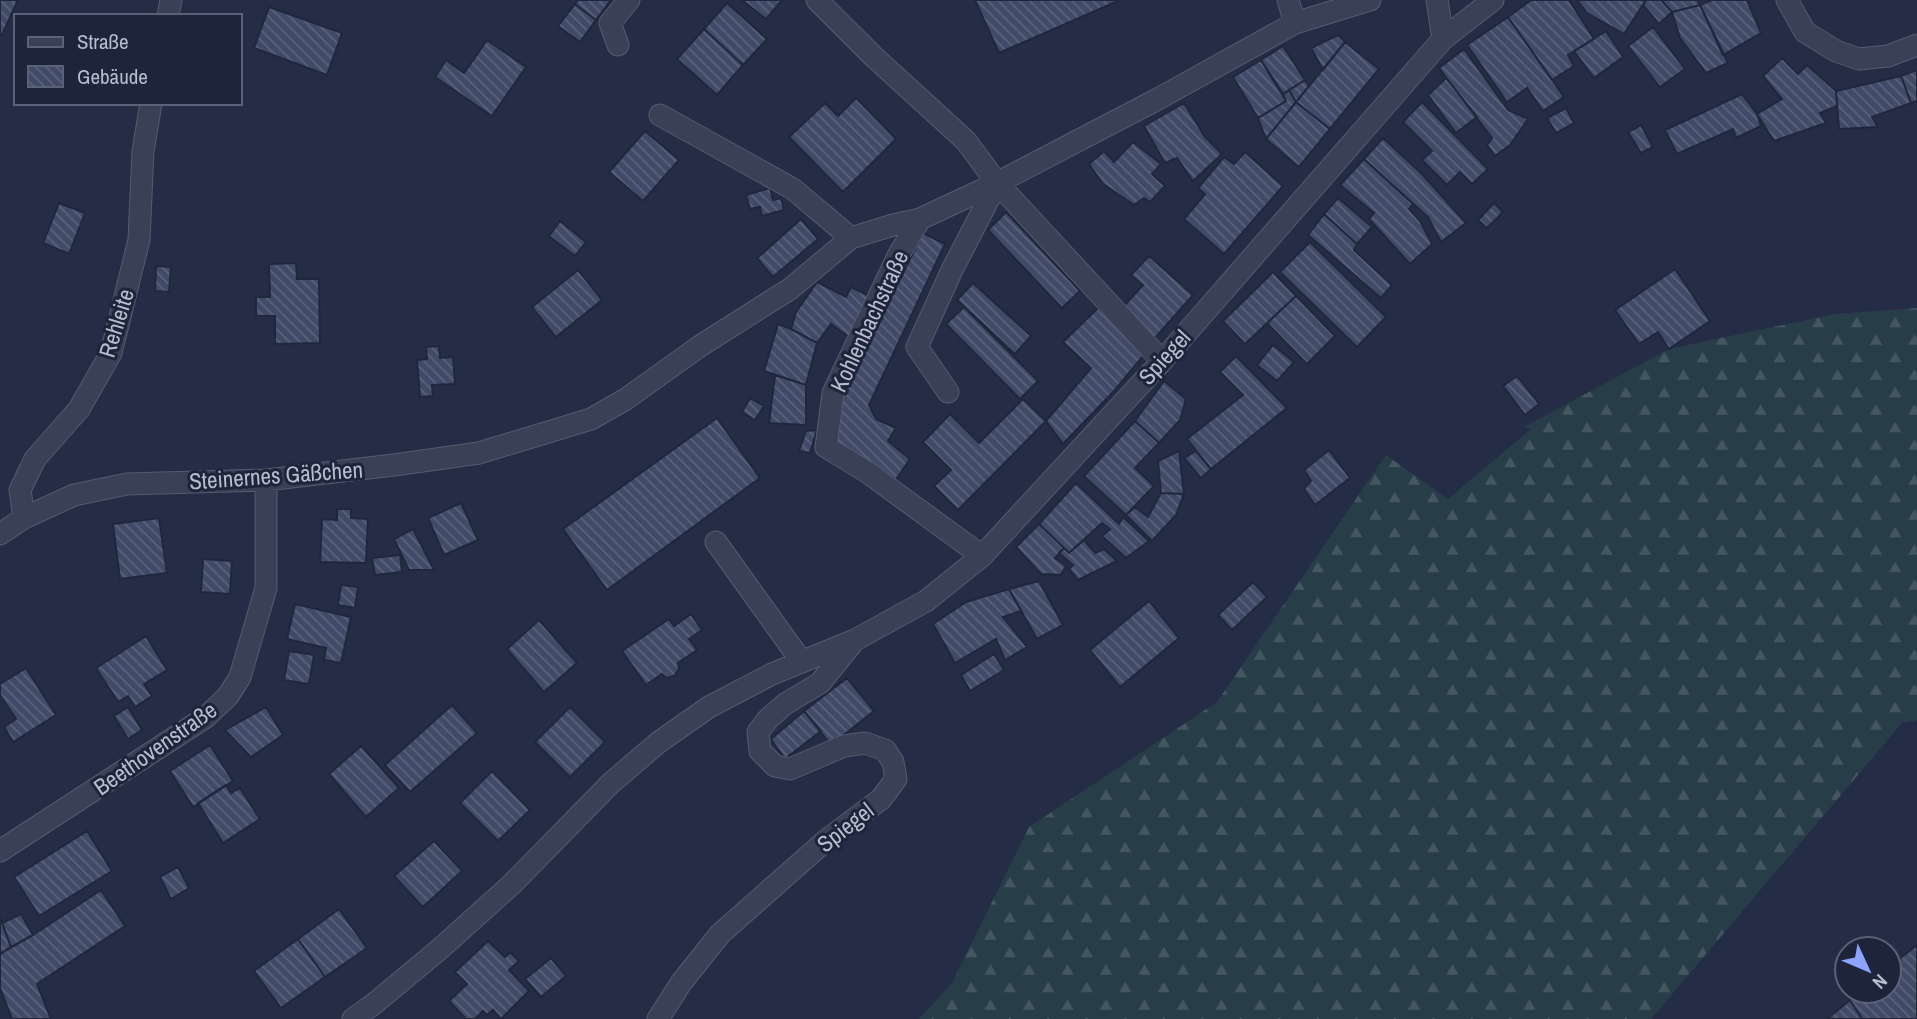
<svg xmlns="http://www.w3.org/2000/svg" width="1917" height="1019" viewBox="0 0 1917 1019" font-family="'Archivo Narrow',sans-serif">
<defs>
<pattern id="forest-firs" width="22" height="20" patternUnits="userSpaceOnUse" patternTransform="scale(1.75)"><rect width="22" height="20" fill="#273d47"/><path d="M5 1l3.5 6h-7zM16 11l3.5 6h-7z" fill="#445760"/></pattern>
<pattern id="building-back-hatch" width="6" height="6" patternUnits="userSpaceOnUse" patternTransform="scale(1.75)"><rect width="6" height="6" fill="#414a67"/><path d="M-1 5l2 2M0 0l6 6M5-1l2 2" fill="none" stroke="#5a627c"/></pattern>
</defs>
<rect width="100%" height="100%" fill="#252d46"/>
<path fill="url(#forest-firs)" d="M1917,308V720L1902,723L1651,1019H919L952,983L1029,827L1217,702L1386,455L1448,499L1531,429L1524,427L1669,349L1835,314Z"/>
<path fill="url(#building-back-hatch)" stroke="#20273d" stroke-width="2" d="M0,0H18L2,35L0,34Z
M578,0H611L596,20L575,4Z
M742,0H782L766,19Z
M975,0H1120L999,53Z
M1531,0H1569L1594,39L1568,55L1574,66L1552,80L1508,17Z
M1577,0H1646L1624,34L1587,13Z
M1646,0H1661L1672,12L1659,24L1643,5Z
M1661,0H1697L1700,5L1672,12Z
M1712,0H1747L1761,33L1723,55L1700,5Z
M727,3L767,39L743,65L704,29Z
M575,4L596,20L580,42L558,26Z
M1700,5L1728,63L1706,73L1680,38L1672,12Z
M269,7L342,33L327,75L254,48Z
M1508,17L1564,97L1543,111L1527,88L1507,102L1467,45Z
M1653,27L1685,69L1660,87L1628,46Z
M704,29L743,65L717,95L677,59Z
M1606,31L1623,57L1594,78L1574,51Z
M1338,35L1345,42L1323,70L1311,48Z
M487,40L526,67L492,116L435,77L446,60L464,73Z
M1345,42L1379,69L1330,129L1296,102Z
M1283,46L1305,80L1283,94L1261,60Z
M1464,49L1508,110L1528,119L1510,145L1495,156L1487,145L1492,138L1439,68Z
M1782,58L1798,74L1807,65L1836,91L1837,106L1820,113L1826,123L1774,141L1757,114L1782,99L1763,76Z
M1261,60L1286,101L1258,118L1233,77Z
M1917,70V101L1911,103L1901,76Z
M1901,76L1911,103L1872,117L1878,127L1839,129L1836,91Z
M1446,78L1477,117L1456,133L1428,95Z
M1305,80L1309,86L1296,102L1289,90Z
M1289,90L1296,102L1266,139L1258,118L1286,101L1283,94Z
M1742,94L1757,114L1761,126L1736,138L1733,129L1677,154L1665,130Z
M856,98L896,139L843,192L789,137L825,103L838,116Z
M1296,102L1330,129L1299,167L1266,139Z
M1422,102L1488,169L1472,184L1460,172L1447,185L1422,160L1432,151L1403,122Z
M1184,103L1205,137L1222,154L1193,181L1177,158L1165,163L1144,126Z
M1566,108L1574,123L1556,133L1547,118Z
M1641,125L1653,147L1641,153L1628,132Z
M645,131L679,160L643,201L609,172Z
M1383,138L1421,173L1466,223L1441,242L1428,217L1364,159Z
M1133,142L1161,164L1152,174L1165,186L1150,202L1144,198L1134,205L1103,184L1089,164L1104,151L1114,162Z
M1245,152L1283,186L1224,254L1184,219L1205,194L1198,188L1224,157L1234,164Z
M1364,159L1413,204L1409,209L1420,221L1432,244L1410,264L1369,219L1374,213L1340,185Z
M770,188L773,200L781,198L784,210L762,216L760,207L750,209L746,195Z
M1338,198L1372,227L1357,244L1324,214Z
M59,203L85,213L69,254L43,243Z
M1494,203L1503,212L1487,228L1478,220Z
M1006,212L1080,291L1062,308L988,230Z
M1324,214L1357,244L1354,250L1392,285L1381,298L1308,235Z
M801,219L818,239L773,277L757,258Z
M560,221L586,242L575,256L549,236Z
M923,233L945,244L869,405L876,419L896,428L888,441L910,459L895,481L836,443L842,396Z
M1310,242L1386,317L1357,347L1280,272Z
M1149,256L1193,295L1155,338L1122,308L1143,285L1131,275Z
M296,263L297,279H319L320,343L275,344V316H256V297H270L269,264Z
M156,266L171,267L169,292L155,291Z
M1675,269L1710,321L1669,349L1658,332L1639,344L1615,310Z
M578,270L602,300L556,337L532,307Z
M1273,272L1296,296L1245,344L1223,321Z
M817,282L846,297L851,287L869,296L849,337L831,324L817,343L791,329L796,312Z
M973,283L1031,336L1015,354L957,300Z
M1296,296L1335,336L1307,364L1267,323Z
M964,307L1038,381L1020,399L946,324Z
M1098,308L1144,355L1115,390L1063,444L1046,421L1091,368L1063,342Z
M778,324L791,329L817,343L806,385L764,371Z
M1273,345L1294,362L1277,381L1257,365Z
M439,346L440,358L453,357L455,384L432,385L433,396L420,397L417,360L427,359L426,347Z
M1236,356L1287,408L1211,469L1187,439L1243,395L1220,372Z
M775,375L806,385V425L769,423Z
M1517,376L1539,404L1525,415L1503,386Z
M1164,381L1186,399L1180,420L1159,443L1135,421Z
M750,398L764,406L755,420L742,412Z
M1023,399L1046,421L958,510L934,486L951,470L923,442L950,414L979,443Z
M717,418L760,478L607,590L563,529Z
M1135,421L1159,443L1135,468L1154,486L1126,515L1084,476Z
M817,430L810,453L799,451L806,431Z
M1329,450L1350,478L1315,505L1304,489L1311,481L1304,470Z
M1179,451L1184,494L1161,493L1158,461Z
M1196,451L1211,469L1201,478L1184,458Z
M1076,483L1119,524L1123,517L1149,541L1126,558L1102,536L1110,529L1102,523L1069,553L1039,524Z
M1161,493L1184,494L1176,515L1152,541L1126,515L1135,507L1148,517Z
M461,503L478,540L444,555L428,518Z
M337,509H351V518L368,519L366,563L320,562L322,519L337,520Z
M159,518L167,573L120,579L113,524Z
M1039,524L1064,548L1055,558L1066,566L1061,575L1041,574L1016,547Z
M413,529L434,570H409L394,539Z
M1084,540L1095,553L1104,549L1117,561L1078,580L1069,569L1073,565L1059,553L1064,548L1069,553Z
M400,555L402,572L375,575L372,558Z
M203,559L232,561L230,594L201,592Z
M1039,581L1063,625L1037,639L1009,589Z
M1253,582L1267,597L1232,630L1218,615Z
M341,585L358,587L355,608L338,605Z
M1009,589L1021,611L1003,617L1027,647L1005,660L996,639L955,663L933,624L966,602Z
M1149,601L1179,638L1120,687L1090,650Z
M295,604L351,617L341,663L324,660L326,648L287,639Z
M691,614L702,630L689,639L697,650L678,663L679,669L674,676L667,678L662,674L646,685L622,651L669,619L674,626Z
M539,620L577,663L544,692L507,649Z
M146,636L167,670L144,684L152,696L135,707L128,696L118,702L96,668Z
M289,651L314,655L309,684L284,680Z
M994,654L1004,670L970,691L961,675Z
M26,668L56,715L13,742L4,727L16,719L0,695V684Z
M847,678L874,711L831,745L804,711Z
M452,705L477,733L410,792L385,765Z
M128,707L142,730L128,739L114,716Z
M266,707L283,735L251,757L225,730Z
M570,707L605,742L570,777L535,742Z
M804,711L821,731L785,759L771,739Z
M210,745L233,781L193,807L170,771Z
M361,746L399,788L366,817L329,774Z
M492,771L530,810L498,841L460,803Z
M226,785L231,793L240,788L260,819L223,843L198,803Z
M87,831L112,871L39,916L14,877Z
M434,841L462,871L423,907L394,876Z
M178,867L189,888L171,899L160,877Z
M101,890L125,926L37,984L51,1019H12L0,988V954L33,935Z
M339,909L367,948L325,977L298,939Z
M21,914L33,935L11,947L2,923Z
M0,917L11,947L0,954Z
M298,939L325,977L281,1008L254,971Z
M488,941L505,957L510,952L519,961L509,970L529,991L501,1019L493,1010L487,1015L483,1011L475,1019H466L449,1001L467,984L455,972Z
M1917,945V1019H1862L1850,1000L1859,991H1889V967Z
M551,958L566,976L541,997L525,979Z
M1850,1000L1862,1019H1827Z"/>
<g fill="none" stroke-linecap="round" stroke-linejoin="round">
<g stroke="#555b70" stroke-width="23">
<path id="minor" d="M817,0L873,56L966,141L997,183L1162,361
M1288,0L1295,23
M1437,0L1443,39
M1787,0L1805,32L1836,51L1859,59L1888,56L1917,45
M168,16L171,0
M618,45L610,23L629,0
M660,115L793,189L851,238
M920,219L898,256L833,393L826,447L867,472L982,556
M948,392L917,347L952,270L997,183
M24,518L20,490L35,459L79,409L111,353L139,240L143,151L151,103
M0,534L24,518L74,495L127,484L266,480L394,465L479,453L591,419L626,399L700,346L790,289L851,238L893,225L920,219L997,183L1156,100L1295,23L1370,0
M716,542L802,662
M0,851L206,717L228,696L240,677L266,588V480
M353,1019L375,1003L441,948L512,884L611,783L659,742L709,707L772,674L855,640L926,601L982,556L1162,361L1443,39L1493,0
M658,1019L681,983L720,934L824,842L881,799L896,779L893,762L885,750L865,743L844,746L790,769L775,766L760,751L758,732L768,719L785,704L820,683L854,641"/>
</g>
<use href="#minor" stroke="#3a4055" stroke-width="21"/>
</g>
<g text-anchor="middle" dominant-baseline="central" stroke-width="6" stroke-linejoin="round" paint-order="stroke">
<g font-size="23" fill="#b7bcce" stroke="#1e253b">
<text transform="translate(869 321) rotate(-65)">Kohlenbachstraße</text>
<text transform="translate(116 323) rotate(-73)">Rehleite</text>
<text transform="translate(1164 357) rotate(-48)">Spiegel</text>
<text transform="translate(276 475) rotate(-4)">Steinernes Gäßchen</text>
<text transform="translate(155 748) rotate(-35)">Beethovenstraße</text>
<text transform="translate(845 827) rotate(-38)">Spiegel</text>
</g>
</g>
<rect x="14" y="14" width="228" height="91" fill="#1e253b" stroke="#5b6176" stroke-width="2"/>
<rect x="28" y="37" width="35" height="10" fill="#3a4055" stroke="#5b6176" stroke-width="2"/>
<text x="77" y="49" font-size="21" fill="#b7bcce">Straße</text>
<rect x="28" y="66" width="35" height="21" fill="url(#building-back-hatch)" stroke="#5b6176" stroke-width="2"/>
<text x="77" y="84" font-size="21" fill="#b7bcce">Gebäude</text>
<g transform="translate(1868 970) rotate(134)"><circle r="33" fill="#1e253b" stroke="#5b6176" stroke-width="2"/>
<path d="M0-5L12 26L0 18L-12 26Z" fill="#8ca3ff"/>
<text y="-10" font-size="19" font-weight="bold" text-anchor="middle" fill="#b7bcce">N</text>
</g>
</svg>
